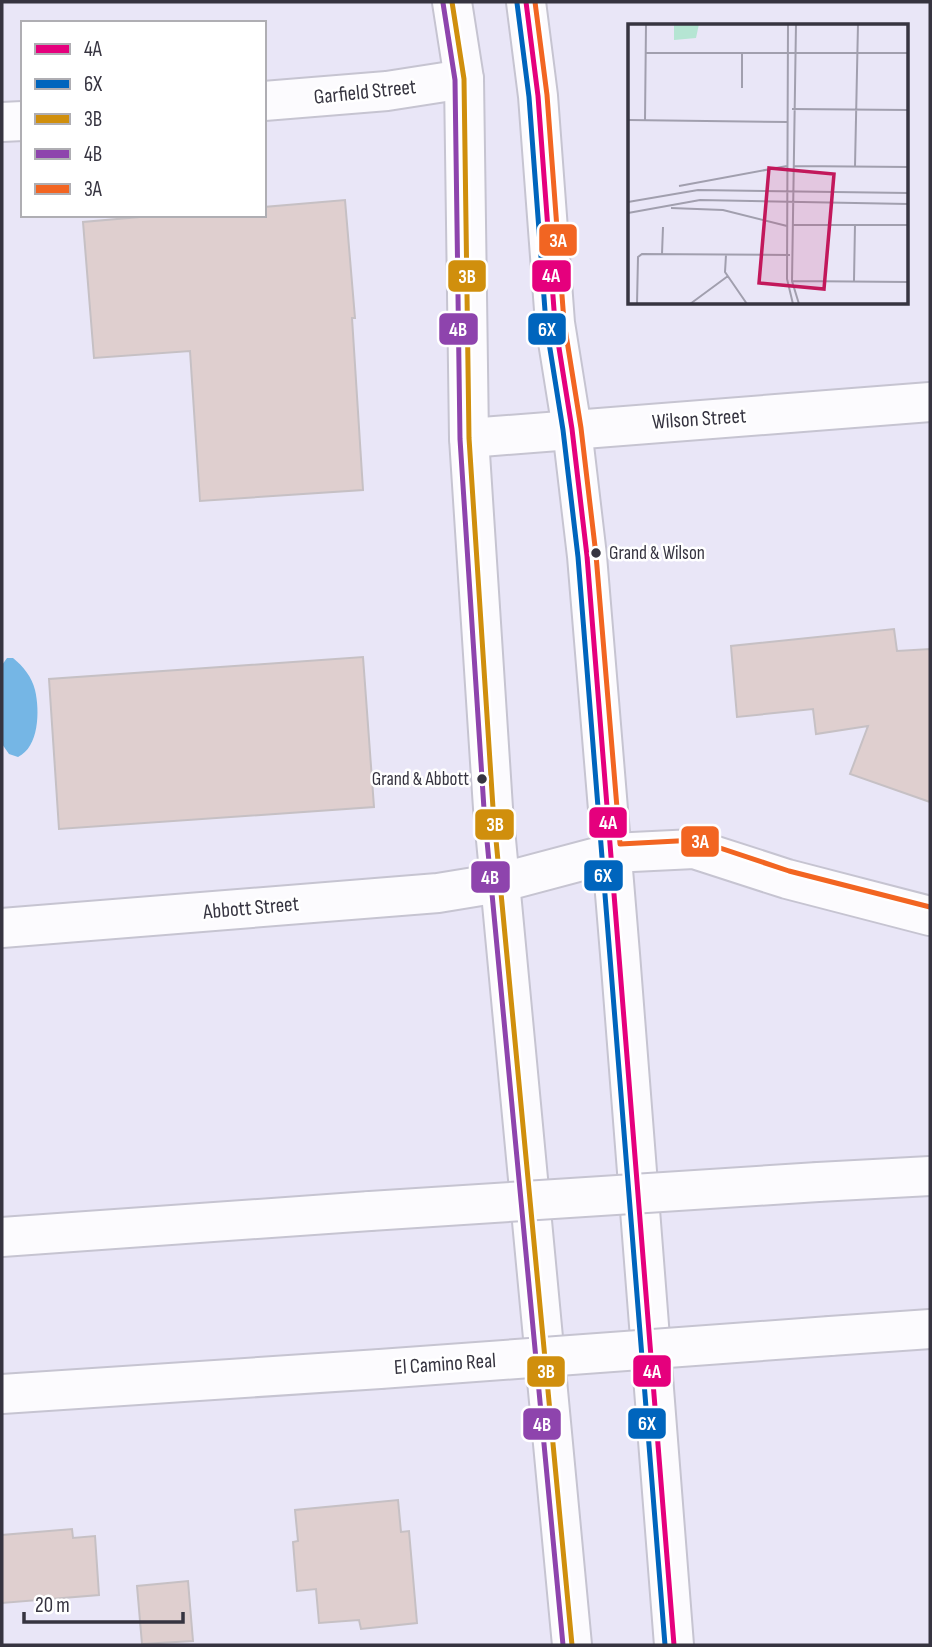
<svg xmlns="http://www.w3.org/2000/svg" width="932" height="1647" viewBox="0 0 932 1647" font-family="'Sofia Sans Condensed',sans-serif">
<rect width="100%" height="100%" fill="#e9e6f7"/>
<path fill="#75b6e5" d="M7,658H13C23,666 32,677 35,690C40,711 39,747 18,757L9,754L2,744V665Z"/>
<path fill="#dfcfcf" stroke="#c6c0c4" stroke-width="2" d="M345,200L355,318H352L363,490L200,501L190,351L94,358L83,222L163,215H264V207Z
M894,629L897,651L930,649V802L850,774L868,726L816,734L813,709L737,717L731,646Z
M363,657L374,807L59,829L49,679Z
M398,1500L401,1532L409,1531L417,1623L361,1629L359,1620L319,1623L316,1589L297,1591L293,1542L298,1541L295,1510Z
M72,1529L73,1538L95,1536L99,1595L2,1603V1535Z
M188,1581L193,1641L142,1644L137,1586Z"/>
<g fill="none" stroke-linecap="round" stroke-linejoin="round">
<g stroke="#c6c4d1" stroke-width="42">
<path id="street" d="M264,101L387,91L464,79
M2,122L23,121
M469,438L930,402
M2,928L438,893L499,883"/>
</g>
<g stroke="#c6c4d1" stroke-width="42">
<path id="secondary" d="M452,2L464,79L469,438L493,808L572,1645
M526,2L538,96L555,323L572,429L587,556L620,954L674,1645
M499,883L612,853"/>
</g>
<g stroke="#c6c4d1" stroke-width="42">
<path id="highway" d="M612,853L694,849L787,879L930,916
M818,1182L930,1176
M2,1237L370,1211
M830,1336L930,1329
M2,1394L380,1369"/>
</g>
<use href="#street" stroke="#fcfbfe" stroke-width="38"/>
<use href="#secondary" stroke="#fcfbfe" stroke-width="38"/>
<use href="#highway" stroke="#fcfbfe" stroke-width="38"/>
<g stroke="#c6c4d1" stroke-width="42" stroke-linecap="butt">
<path id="highway-bridge" d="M370,1211L818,1182
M380,1369L830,1336"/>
</g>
<use href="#highway-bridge" stroke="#fcfbfe" stroke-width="38"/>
<g stroke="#fff" stroke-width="10">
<path id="bus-1" d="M526,2L538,96L555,323L572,429L587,556L674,1645"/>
</g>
<g stroke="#fff" stroke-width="10">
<path id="bus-2" d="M517,3L529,97L546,324L563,430L578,557L665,1645"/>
</g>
<g stroke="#fff" stroke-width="10">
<path id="bus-3" d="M452,2L464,79L469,438L493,808L572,1645"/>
</g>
<g stroke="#fff" stroke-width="10">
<path id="bus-4" d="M443,3L455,80L460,439L484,809L563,1645"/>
</g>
<g stroke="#fff" stroke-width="10">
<path id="bus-5" d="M535,2L547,95L564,322L581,428L596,555L620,844L696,840L789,871L930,907"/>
</g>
<use href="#bus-1" stroke="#e5007d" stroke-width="5"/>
<use href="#bus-2" stroke="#0065bd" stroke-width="5"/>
<use href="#bus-3" stroke="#d08f0d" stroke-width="5"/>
<use href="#bus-4" stroke="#8e44ad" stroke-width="5"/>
<use href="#bus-5" stroke="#f26522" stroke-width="5"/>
</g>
<g fill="#363440" stroke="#fff" stroke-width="2.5">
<circle cx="596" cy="553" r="6"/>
<circle cx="482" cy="779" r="6"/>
</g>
<g text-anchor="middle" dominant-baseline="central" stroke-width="5" stroke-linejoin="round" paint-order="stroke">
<g font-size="19" fill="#363440" stroke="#fff" text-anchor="start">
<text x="609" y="553">Grand &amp; Wilson</text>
<text x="469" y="779" text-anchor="end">Grand &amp; Abbott</text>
</g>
<g font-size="21" fill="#363440" stroke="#fff">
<text transform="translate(365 92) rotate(-6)">Garfield Street</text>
<text transform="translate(699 419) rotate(-4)">Wilson Street</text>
<text transform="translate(251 908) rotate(-5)">Abbott Street</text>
<text transform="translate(445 1364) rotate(-4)">El Camino Real</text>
</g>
</g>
<g transform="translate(628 24)">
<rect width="280" height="280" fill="#e9e6f7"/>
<path d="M46,0H71L68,14L46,16Z" fill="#b5e5d3"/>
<path fill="none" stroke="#a19fae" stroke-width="2" d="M160,0L159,255L165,280M168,0L164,257L171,280M18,29H280M114,64V29M164,85L280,86M0,96L160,98M17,96L18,0M166,142L280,143M227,142L230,0M51,162L159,142M0,178L70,166L280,169M43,184L95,186L159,202M0,189L72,176L280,180M164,201H280M34,230L35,203M98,231L97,248L119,280M164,257L280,258M226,257L227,200M9,280L10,233L14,230L162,231M62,280L100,252"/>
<path fill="#c2185b" fill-opacity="0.15" stroke="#c2185b" stroke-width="3.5" d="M141,144L206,150L196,265L131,259Z"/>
<rect width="280" height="280" fill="none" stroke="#363440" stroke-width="3.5"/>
</g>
<g stroke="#fff" stroke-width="2.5">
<rect x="538" y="223" width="40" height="34" rx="7" fill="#f26522"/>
<rect x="531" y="259" width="41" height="34" rx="7" fill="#e5007d"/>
<rect x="447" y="259" width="40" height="34" rx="7" fill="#d08f0d"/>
<rect x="527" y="312" width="40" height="34" rx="7" fill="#0065bd"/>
<rect x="438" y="312" width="41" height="34" rx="7" fill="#8e44ad"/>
<rect x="588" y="806" width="40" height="33" rx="7" fill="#e5007d"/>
<rect x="474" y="808" width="41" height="33" rx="7" fill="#d08f0d"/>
<rect x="680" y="825" width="40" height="33" rx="7" fill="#f26522"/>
<rect x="583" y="859" width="41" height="33" rx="7" fill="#0065bd"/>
<rect x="470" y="860" width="41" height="34" rx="7" fill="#8e44ad"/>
<rect x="632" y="1354" width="40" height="34" rx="7" fill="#e5007d"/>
<rect x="526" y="1355" width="40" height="33" rx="7" fill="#d08f0d"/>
<rect x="627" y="1407" width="40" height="33" rx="7" fill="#0065bd"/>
<rect x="522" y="1407" width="40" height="34" rx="7" fill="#8e44ad"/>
</g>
<g font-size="19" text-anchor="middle" font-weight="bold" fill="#fff">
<text x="558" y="247">3A</text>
<text x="551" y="282">4A</text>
<text x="467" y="283">3B</text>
<text x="547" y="336">6X</text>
<text x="458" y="336">4B</text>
<text x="608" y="829">4A</text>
<text x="495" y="831">3B</text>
<text x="700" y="848">3A</text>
<text x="603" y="882">6X</text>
<text x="490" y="884">4B</text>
<text x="652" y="1378">4A</text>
<text x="546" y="1378">3B</text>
<text x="647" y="1430">6X</text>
<text x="542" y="1431">4B</text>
</g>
<rect width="932" height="1647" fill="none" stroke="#363440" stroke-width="7"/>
<rect x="21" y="21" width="245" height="196" fill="#ffffff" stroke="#afaeb3" stroke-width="2"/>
<rect x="35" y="44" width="35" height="10" fill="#e5007d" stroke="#afaeb3" stroke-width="2"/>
<text x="84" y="56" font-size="21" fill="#363440">4A</text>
<rect x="35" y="79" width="35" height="10" fill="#0065bd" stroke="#afaeb3" stroke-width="2"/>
<text x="84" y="91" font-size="21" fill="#363440">6X</text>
<rect x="35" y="114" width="35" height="10" fill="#d08f0d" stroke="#afaeb3" stroke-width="2"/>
<text x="84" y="126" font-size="21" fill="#363440">3B</text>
<rect x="35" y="149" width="35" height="10" fill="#8e44ad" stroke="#afaeb3" stroke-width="2"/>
<text x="84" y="161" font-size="21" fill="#363440">4B</text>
<rect x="35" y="184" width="35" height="10" fill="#f26522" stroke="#afaeb3" stroke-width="2"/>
<text x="84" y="196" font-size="21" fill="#363440">3A</text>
<path d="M24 1612v10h159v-10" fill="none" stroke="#363440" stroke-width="3.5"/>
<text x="35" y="1612" font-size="21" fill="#363440" stroke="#ffffff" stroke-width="5" paint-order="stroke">20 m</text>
</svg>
